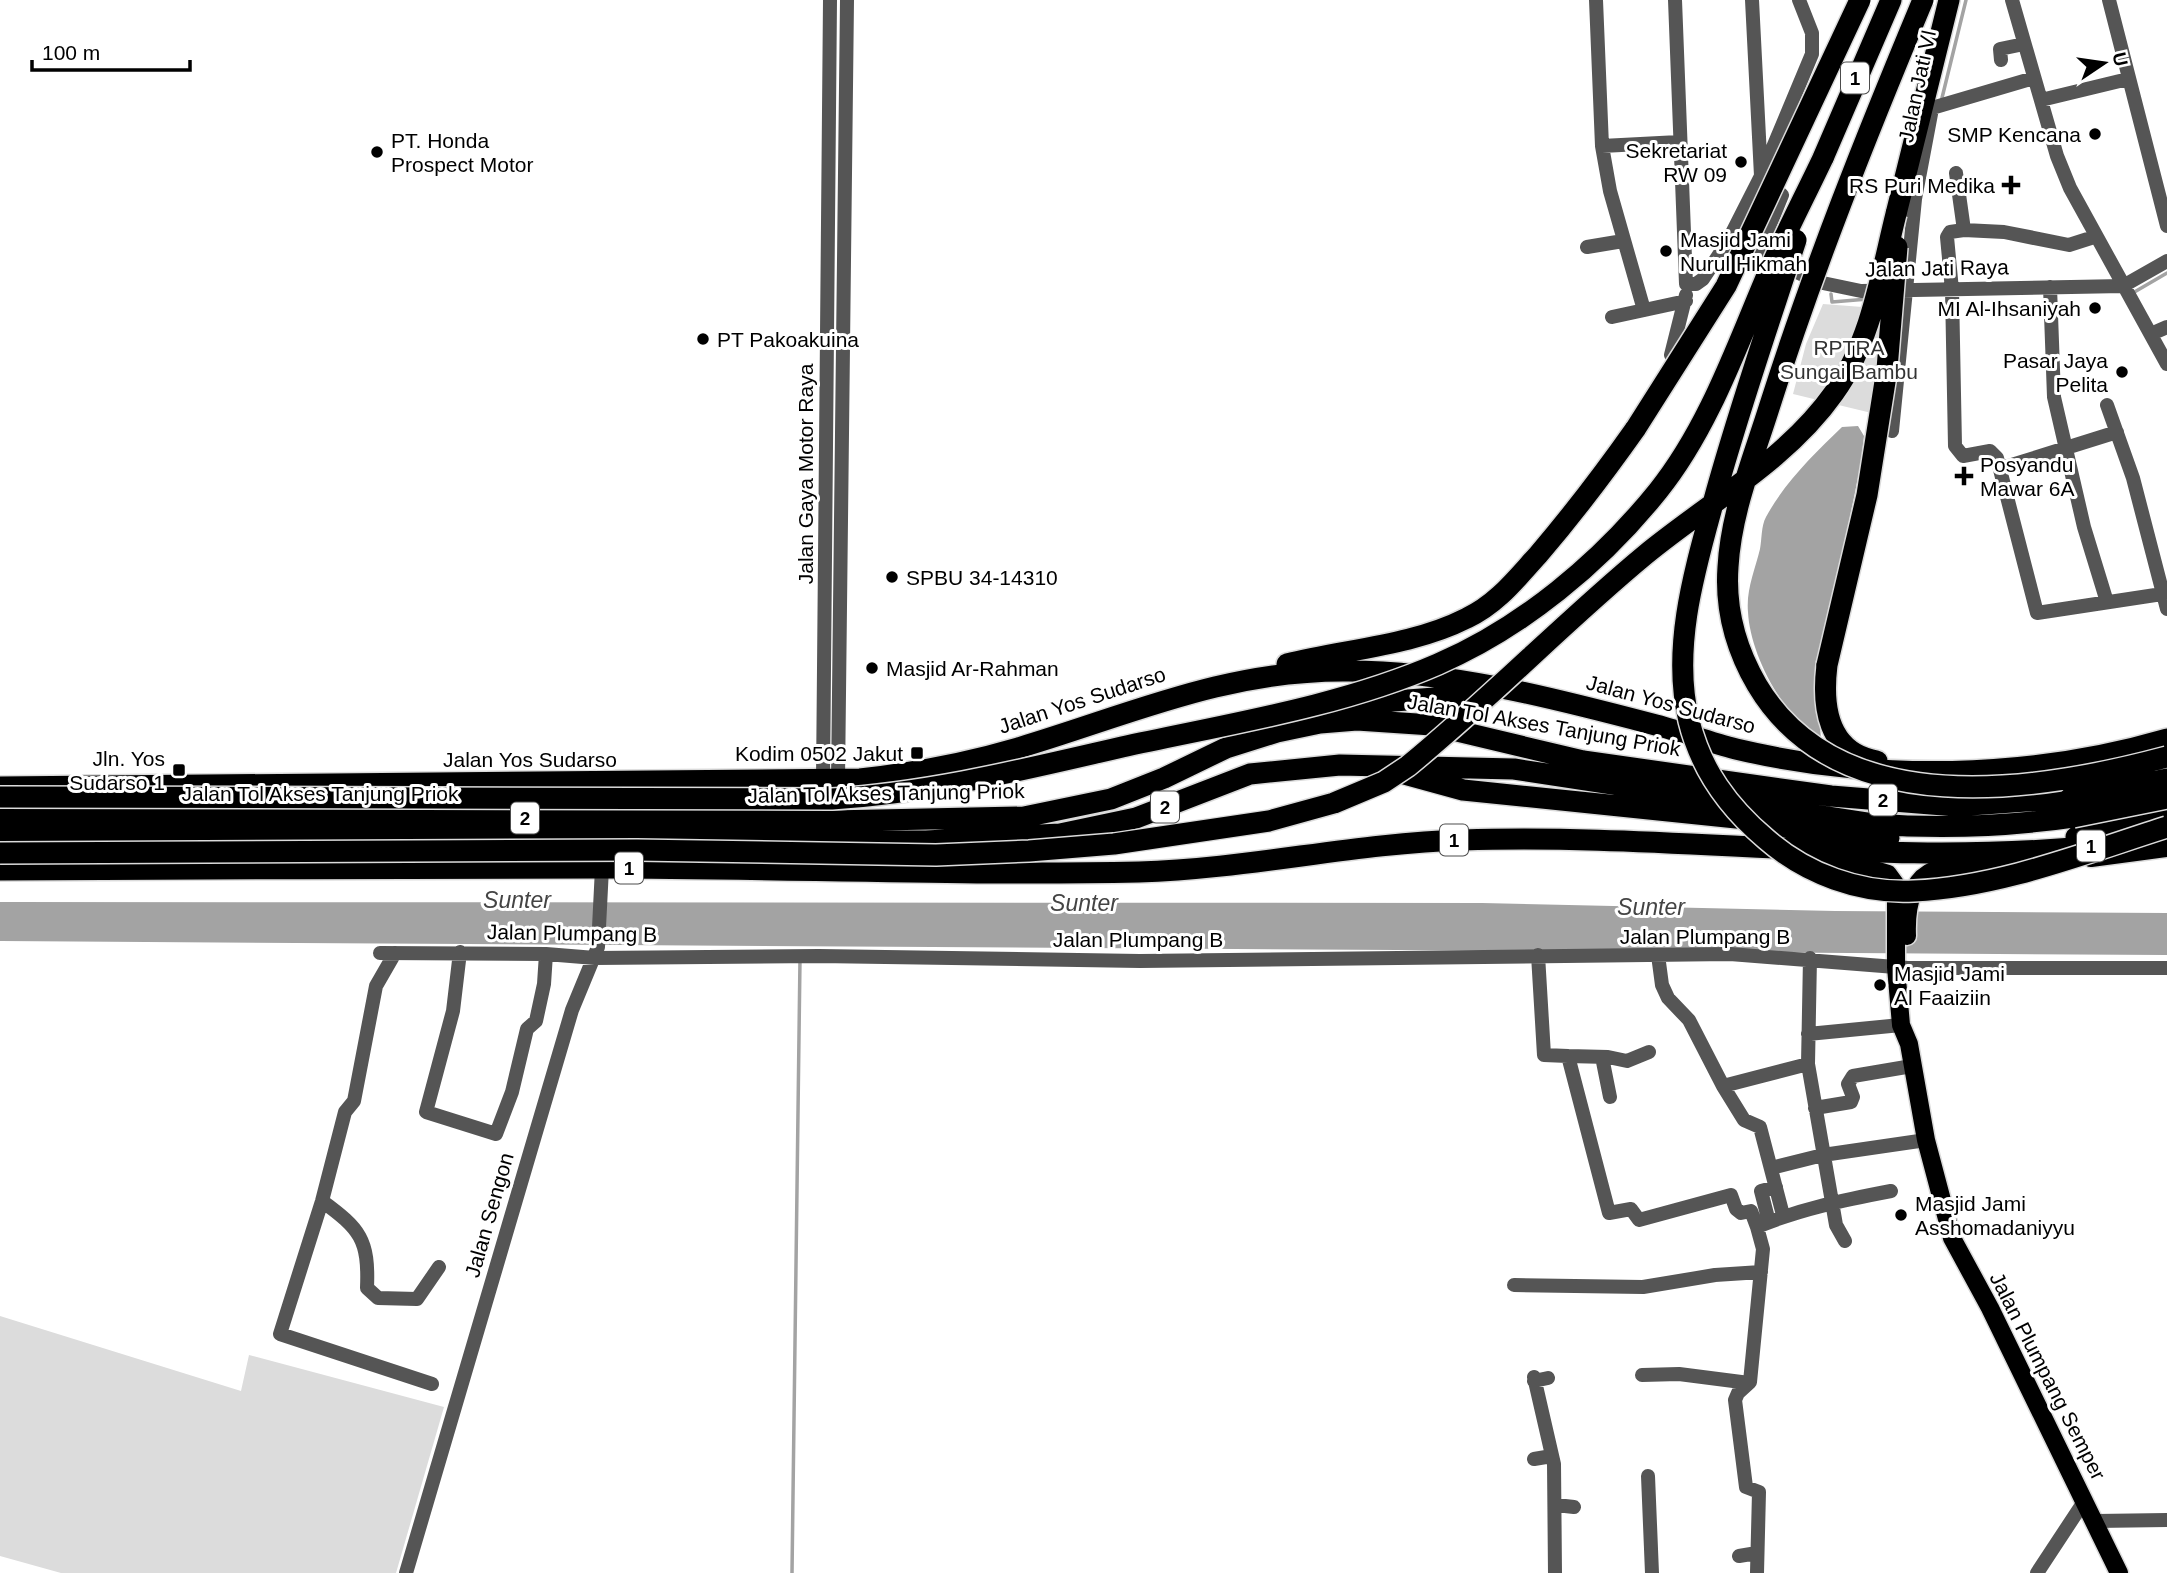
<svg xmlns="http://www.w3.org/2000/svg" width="2167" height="1573" viewBox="0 0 2167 1573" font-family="Helvetica,sans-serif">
<rect width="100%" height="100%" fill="#fff"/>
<path fill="#dcdcdc" d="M1823,304L1902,310L1884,416L1793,394L1806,344Z
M0,1316L241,1391L249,1355L444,1407L396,1573H61L0,1556Z"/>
<path fill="#a3a3a3" d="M1858,426L1864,436L1861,463L1816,683L1821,738C1783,718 1750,654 1748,612C1746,590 1755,570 1760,549C1762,539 1761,526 1766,517C1785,482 1814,454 1842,427Z
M0,902L1482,903L1835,911L2167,913V955L0,941Z"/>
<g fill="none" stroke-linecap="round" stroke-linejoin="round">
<path stroke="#a3a3a3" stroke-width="3.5" d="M1941,102L1966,0
M1831,294L1832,302L1868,299
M2131,294L2167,273
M792,1573L800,959"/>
<g stroke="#dbdbdb" stroke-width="21">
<path id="major" d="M1824,855L1888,874L1896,885V967L1901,1025L1909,1044L1926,1140L1952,1238L1990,1308L2119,1573
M2091,858L2167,848
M1907,936C1906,911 1909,880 1935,870L2038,862"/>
</g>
<g stroke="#dbdbdb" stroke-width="24">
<path id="highway" d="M1823,158L1891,0
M1896,214L1949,0
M1287,664C1346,649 1412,646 1467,618C1497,604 1516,579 1538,555C1573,514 1605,472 1636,428
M1827,665C1822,706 1827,753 1877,761
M1327,711L1380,702L1476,695
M1401,773L1463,790L1746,819L1825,835L1889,838
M0,787L860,779C914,773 967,763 1018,748C1129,715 1223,671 1343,671C1446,670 1553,698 1652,724C1680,731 1708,742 1736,749C1875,782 2030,779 2167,739
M0,816L831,821L1024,817L1111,799L1164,778L1226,748L1277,732L1320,723L1357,720L1432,725L1583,761L1831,796L1956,806L2070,798
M0,835L926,841L1060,834L1136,818L1250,774L1340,765L1514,769L1873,824C1941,829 2005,827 2073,817
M2076,837L2152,823C2165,813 2165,798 2160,783
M0,870C200,870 401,867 601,868C780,868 959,876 1139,872C1248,869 1354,843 1463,840C1674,833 1885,867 2095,846"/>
</g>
<path stroke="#555" stroke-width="14" d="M1596,0L1602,146L1610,191L1644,310
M1675,0L1686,284H1696L1703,279L1728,241L1761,176L1812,54V33L1799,0
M1752,0L1761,176
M2012,0L2057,156L2070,188L2167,364
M2109,0L2167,226
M2001,60L2000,49L2024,44
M2041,100L2128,79
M1932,108L2034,78
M1602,146L1679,142
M1956,173L1964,230L2004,232L2069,245L2094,237
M1767,181L1782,195L1758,254L1818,282L1861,291L2123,286L2167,261
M1964,230L1950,232L1947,237L1952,290L1955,446L1963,456L1990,451L1997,458L2037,613L2162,594
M1587,247L1623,241
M2050,287L2054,397L2084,527L2107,602
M1612,317L1686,301
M2151,334L2167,327
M1671,355L1686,295
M2107,405L2133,478L2167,609
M1892,431L1915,199L1931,114
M2002,468L2117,432
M823,780L830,0
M838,780L847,0
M460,952L453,1011L426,1112L496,1134L512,1092L527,1029L536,1021L544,984L546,954
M380,953L546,954L595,958L819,956L1140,961L1730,954L1908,968H2167
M395,953L376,986L354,1101L345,1112L322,1201L280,1334L432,1384
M1538,955L1544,1055L1568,1056L1609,1213L1631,1209L1639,1220L1731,1195L1736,1209L1741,1213L1751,1211L1757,1227
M1658,955L1662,985L1668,998L1689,1020L1723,1086L1744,1120L1760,1127L1783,1215
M1810,958L1808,1064L1836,1225L1845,1241
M1808,1034L1901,1025
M1568,1056L1608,1057L1627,1061L1649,1052
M1602,1057L1610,1097
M1723,1086L1808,1064
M1815,1108L1851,1102L1853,1097L1848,1084L1853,1076L1912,1066
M1771,1168L1823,1155L1926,1140
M322,1201C360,1229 369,1239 367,1288L378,1298L417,1299L439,1267
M1769,1222L1761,1191L1776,1187
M1514,1285L1643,1287L1715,1275L1761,1272
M1642,1375L1679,1374L1749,1383
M1534,1377L1554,1464L1555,1573
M1534,1381L1548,1378
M1534,1459L1552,1456
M1648,1476L1652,1573
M1556,1505L1574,1507
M2096,1521L2167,1520
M1739,1556L1757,1553
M406,1573L572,1010L598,947L602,868
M1757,1573L1759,1492L1746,1487L1735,1400L1738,1393L1750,1382L1763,1249L1757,1227C1800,1209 1844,1200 1891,1191
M2037,1573L2085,1500"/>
<use href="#major" stroke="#000" stroke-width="18"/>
<use href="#highway" stroke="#000" stroke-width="21"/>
<g stroke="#dbdbdb" stroke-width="24" stroke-linecap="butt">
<path id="highway-bridge" d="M1923,0C1867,134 1813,269 1769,408C1753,459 1731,512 1728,567C1725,609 1736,649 1757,685C1839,823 2037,792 2167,757
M1796,240C1768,326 1738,412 1714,500C1695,569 1671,648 1689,721C1701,770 1728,807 1766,839C1806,874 1860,894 1914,891C2000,887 2085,853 2167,827
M1636,428L1726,286L1860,0
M1827,665L1867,495L1887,369L1897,247
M0,797L832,799C930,793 1026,769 1122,747C1227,724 1339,707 1438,664C1523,627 1600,563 1658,491C1707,430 1735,351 1765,280C1783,238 1804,198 1823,158
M2070,798L2167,779
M2073,817L2167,798
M0,853L637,850L936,855L1029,851L1114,844L1269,821L1334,803L1384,782L1408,766C1490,699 1564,622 1645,555C1708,503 1786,461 1834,393C1871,342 1881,274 1896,214"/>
</g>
<use href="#highway-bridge" stroke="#000" stroke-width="21"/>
</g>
<g fill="#000" stroke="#fff" stroke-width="2.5">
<circle cx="2095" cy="134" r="7"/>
<circle cx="377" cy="152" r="7"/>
<circle cx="1741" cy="162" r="7"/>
<path d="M2007.5 174.5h7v7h7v7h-7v7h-7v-7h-7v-7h7z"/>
<circle cx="1666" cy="251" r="7"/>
<circle cx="2095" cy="308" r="7"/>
<circle cx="703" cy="339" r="7"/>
<circle cx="2122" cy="372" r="7"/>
<path d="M1960.5 465.5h7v7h7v7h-7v7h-7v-7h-7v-7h7z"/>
<circle cx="892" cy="577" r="7"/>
<circle cx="872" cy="668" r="7"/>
<rect x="910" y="746" width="14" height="14" rx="3.5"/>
<rect x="172" y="763" width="14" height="14" rx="3.5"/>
<circle cx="1880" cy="985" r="7"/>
<circle cx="1901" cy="1215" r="7"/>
</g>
<g text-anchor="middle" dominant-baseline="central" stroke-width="6" stroke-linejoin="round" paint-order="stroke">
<g fill="#fff" stroke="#4c4c4c" stroke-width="2">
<rect x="1841" y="62.5" width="28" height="31" rx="5"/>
<rect x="1869" y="784.5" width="28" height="31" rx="5"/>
<rect x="1151" y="791.5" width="28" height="31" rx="5"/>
<rect x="511" y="802.5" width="28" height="31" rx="5"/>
<rect x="1440" y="824.5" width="28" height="31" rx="5"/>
<rect x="2077" y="830.5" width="28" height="31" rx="5"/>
<rect x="615" y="852.5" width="28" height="31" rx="5"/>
</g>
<g font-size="19" font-weight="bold" fill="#000">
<text x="1855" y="78">1</text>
<text x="1883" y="800">2</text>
<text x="1165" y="807">2</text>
<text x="525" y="818">2</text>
<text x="1454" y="840">1</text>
<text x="2091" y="846">1</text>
<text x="629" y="868">1</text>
</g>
<g font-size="21" fill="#000" stroke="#fff">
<text transform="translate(1917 86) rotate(-78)">Jalan Jati VI</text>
<text transform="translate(1937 268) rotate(-1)">Jalan Jati Raya</text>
<text transform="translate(805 474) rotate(-90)">Jalan Gaya Motor Raya</text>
<text transform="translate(1082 700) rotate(-18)">Jalan Yos Sudarso</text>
<text transform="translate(1671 704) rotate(15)">Jalan Yos Sudarso</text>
<text transform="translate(1544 725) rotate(10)">Jalan Tol Akses Tanjung Priok</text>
<text x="530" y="759">Jalan Yos Sudarso</text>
<text x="320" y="793">Jalan Tol Akses Tanjung Priok</text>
<text transform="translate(886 793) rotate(-1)">Jalan Tol Akses Tanjung Priok</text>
<text transform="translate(572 933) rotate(1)">Jalan Plumpang B</text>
<text x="1705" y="936">Jalan Plumpang B</text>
<text x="1138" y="939">Jalan Plumpang B</text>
<text transform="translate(489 1215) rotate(-74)">Jalan Sengon</text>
<text transform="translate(2048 1376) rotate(63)">Jalan Plumpang Semper</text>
</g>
<g font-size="21" fill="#000" stroke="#fff" text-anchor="start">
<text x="2081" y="134" text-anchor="end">SMP Kencana</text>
<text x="391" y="140">PT. Honda<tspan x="391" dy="24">Prospect Motor</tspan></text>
<text x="1727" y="150" text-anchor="end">Sekretariat<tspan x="1727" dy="24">RW 09</tspan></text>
<text x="1995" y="185" text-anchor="end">RS Puri Medika</text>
<text x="1680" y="239">Masjid Jami<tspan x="1680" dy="24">Nurul Hikmah</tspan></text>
<text x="2081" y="308" text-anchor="end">MI Al-Ihsaniyah</text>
<text x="717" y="339">PT Pakoakuina</text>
<text x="2108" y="360" text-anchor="end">Pasar Jaya<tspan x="2108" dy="24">Pelita</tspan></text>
<text x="1980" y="464">Posyandu<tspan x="1980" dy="24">Mawar 6A</tspan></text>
<text x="906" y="577">SPBU 34-14310</text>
<text x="886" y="668">Masjid Ar-Rahman</text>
<text x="903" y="753" text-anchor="end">Kodim 0502 Jakut</text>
<text x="165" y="758" text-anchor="end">Jln. Yos<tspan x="165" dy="24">Sudarso 1</tspan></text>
<text x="1894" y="973">Masjid Jami<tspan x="1894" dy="24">Al Faaiziin</tspan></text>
<text x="1915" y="1203">Masjid Jami<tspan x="1915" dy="24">Asshomadaniyyu</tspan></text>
</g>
<g font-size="21" fill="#333" stroke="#fff">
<text x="1849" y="347">RPTRA<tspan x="1849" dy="24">Sungai Bambu</tspan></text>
</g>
<g font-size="23" font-style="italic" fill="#444" stroke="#fff">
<text x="517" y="900">Sunter</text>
<text x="1084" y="903">Sunter</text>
<text x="1651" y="907">Sunter</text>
</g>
</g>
<g transform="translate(2104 63) rotate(77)" stroke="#ffffff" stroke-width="5" paint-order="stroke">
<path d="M0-5L12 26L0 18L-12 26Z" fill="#000000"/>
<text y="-10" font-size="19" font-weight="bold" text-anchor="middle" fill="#000000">U</text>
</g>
<path d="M32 60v10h158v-10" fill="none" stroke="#000000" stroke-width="3.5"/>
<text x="42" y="60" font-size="21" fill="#000000" stroke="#ffffff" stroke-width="5" paint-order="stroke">100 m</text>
</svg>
